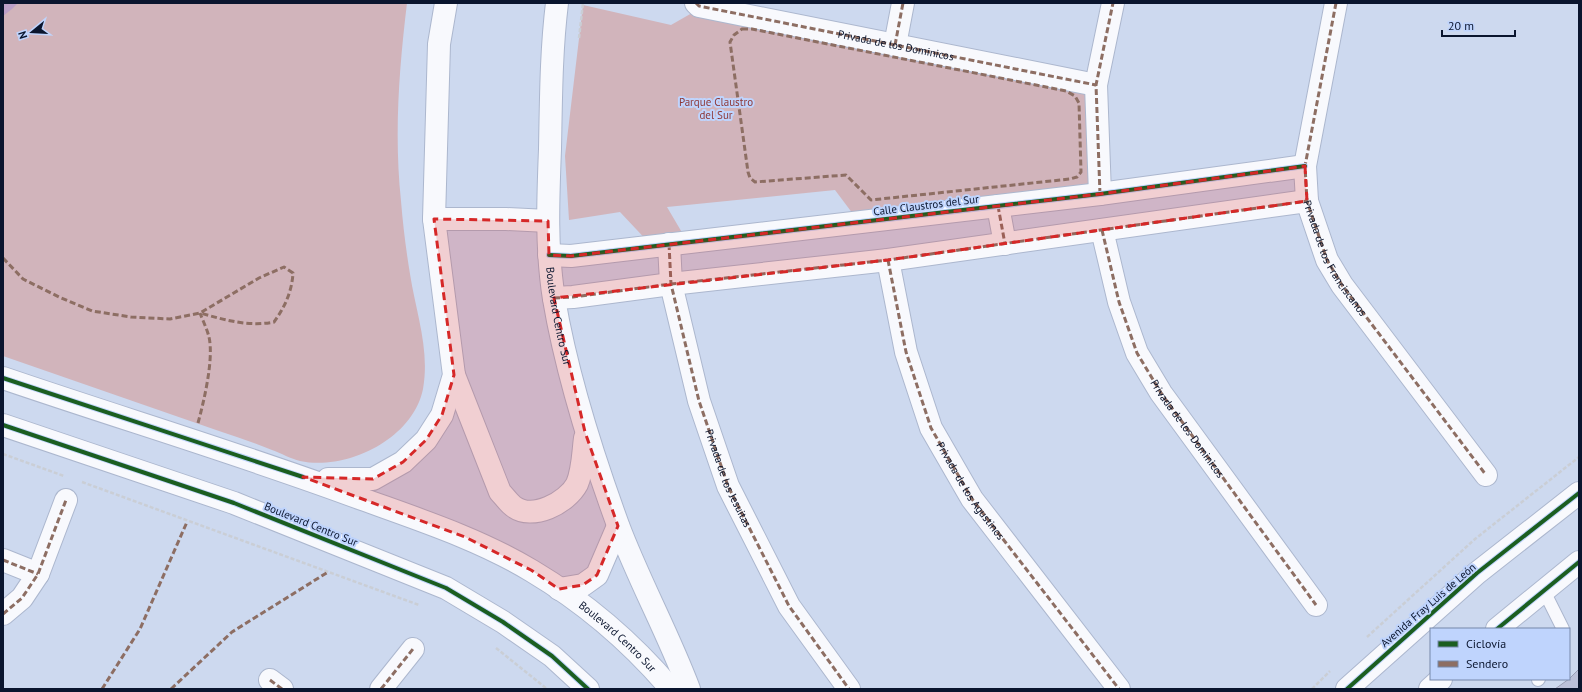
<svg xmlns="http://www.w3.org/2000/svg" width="1582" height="692" viewBox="0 0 1582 692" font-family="'PT Sans',sans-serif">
<rect width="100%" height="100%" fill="#cdd9ef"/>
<path fill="#d1b4bb" d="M3,3H407C399,69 394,135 401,201C403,225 406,250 410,274C416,313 430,349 423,389C413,439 347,471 300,461C291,459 281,453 272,450C255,443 237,437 219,431C147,406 75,381 3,356Z
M583,5L671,25L699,9L1096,85L1100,194L859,222L835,190L667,207L687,241L652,246L620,212L569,220L565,156Z"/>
<path fill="#bca0c8" d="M3,3H18L12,9L3,16Z"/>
<path fill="#bbc0d9" stroke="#999db4" d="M1579,669V689H1555L1569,679Z"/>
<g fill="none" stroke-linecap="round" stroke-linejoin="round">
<g stroke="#acb7ce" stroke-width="14">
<path id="lane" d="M1544,591L1563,629
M1538,680L1539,679"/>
</g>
<g stroke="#acb7ce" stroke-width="24">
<g id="street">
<path d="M696,3L699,6L1096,85"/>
<path id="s1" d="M1336,3L1305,166L1307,201L1327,260L1342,285L1486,475"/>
<path d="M895,45L903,3"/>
<path d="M1100,194L1096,85L1113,3"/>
<path d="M998,206L1005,244"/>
<path d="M1102,230L1119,302L1137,353L1161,393L1316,605"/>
<path id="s2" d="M669,244L671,284L699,401L728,486L789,606L849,689"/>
<path d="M549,255L571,256L1100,194L1305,166"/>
<path d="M888,260L906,352L931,428L972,499L1119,689"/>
<path d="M554,298L573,297L671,284L888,260L1307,201"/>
<path d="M3,560L38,574"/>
<path d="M3,614L22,598L38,574L66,500"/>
<path d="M270,680L282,689"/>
<path d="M381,689L413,649"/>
</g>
</g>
<g stroke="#acb7ce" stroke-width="24">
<g id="secondary">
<path id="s3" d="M557,3C551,52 551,100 550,149C548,199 546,249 554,299C567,376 591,451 618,525C639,581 668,633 689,689"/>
<path d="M434,219H506L548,221"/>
<path d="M454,375L500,492C504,496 508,502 513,506C532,521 567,503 577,484C583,470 583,453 585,438"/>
<path id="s4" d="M3,378C123,419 244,455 362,499C420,520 479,539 532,571C584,602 632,643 671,689"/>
<path d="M3,425L234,503L446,588L503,622L552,656L588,689"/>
<path d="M328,479H373L403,462L426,440L442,415L454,375L434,219L439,44L446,3"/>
<path d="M559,589L583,585L597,575L618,526"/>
<path d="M1497,629L1579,562"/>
<path d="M1347,689L1477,573L1579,493"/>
<path d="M1430,689L1441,679"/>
</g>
</g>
<path stroke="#caced5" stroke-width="2.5" stroke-dasharray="4 2" stroke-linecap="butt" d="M579,38L583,3
M3,454L64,476
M82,482L419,605
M1367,637L1475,539L1579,457
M496,648L547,689
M1312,689L1330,671"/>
<use href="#lane" stroke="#f8f9fd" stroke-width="12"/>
<use href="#street" stroke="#f8f9fd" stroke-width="22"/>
<use href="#secondary" stroke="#f8f9fd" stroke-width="22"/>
<g stroke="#8d6e63" stroke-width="3" stroke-dasharray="6 3" stroke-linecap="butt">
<path id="s5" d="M696,3L699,6L1096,85"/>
<path d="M1336,3L1305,166L1307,201L1327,260L1342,285L1486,475"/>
<path d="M742,29H752L1066,91L1075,96L1079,103L1081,172L1077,177L1070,179L871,200L846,175L755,182L750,178L748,172L730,42L734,35Z"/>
<path d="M895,45L903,3"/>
<path d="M1100,194L1096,85L1113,3"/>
<path d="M998,206L1005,244"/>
<path id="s6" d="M1102,230L1119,302L1137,353L1161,393L1316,605"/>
<path d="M669,244L671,284L699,401L728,486L789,606L849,689"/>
<path d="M3,258L23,279L59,297L92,311L131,317L170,319L200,313L259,278L284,267L293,273C292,291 285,307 274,322C249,327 225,320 200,313"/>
<path id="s7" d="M888,260L906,352L931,428L972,499L1119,689"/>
<path d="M554,298L573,297L671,284L888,260L1307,201"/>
<path d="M198,423C204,401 214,359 209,337C207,329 203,321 200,313"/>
<path d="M3,560L38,574"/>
<path d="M3,614L22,598L38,574L66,500"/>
<path d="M270,680L282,689"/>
<path d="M102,689L140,629L187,522"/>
<path d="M171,689L232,632L328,572"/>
<path d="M381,689L413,649"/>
</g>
<g stroke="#bfd4fd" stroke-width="6">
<path id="cycleway" d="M549,255L571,256L1100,194L1305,166
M3,378L303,477
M3,425L234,503L446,588L503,622L552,656L588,689
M1497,629L1579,562
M1347,689L1477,573L1579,493"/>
</g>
<use href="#cycleway" stroke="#1b5e20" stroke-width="4"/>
</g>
<path fill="#d62828" fill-opacity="0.2" stroke="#d62828" stroke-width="3" stroke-dasharray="8 5" stroke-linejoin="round" d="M1305,166L1307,201L888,260L554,298L585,432L618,526L597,575L583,585L559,589L531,570L465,537L303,477L373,479L403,462L426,440L442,415L454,375L434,219L548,221L549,255L571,256L1100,194Z"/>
<g text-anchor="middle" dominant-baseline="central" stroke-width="4" stroke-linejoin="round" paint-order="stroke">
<g font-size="11" fill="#0a152e" stroke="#bfd4fd">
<text stroke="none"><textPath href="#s5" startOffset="205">Privada de los Dominicos</textPath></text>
<text transform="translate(926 205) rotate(-7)">Calle Claustros del Sur</text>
<text stroke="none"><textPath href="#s1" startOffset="265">Privada de los Franciscanos</textPath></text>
<text stroke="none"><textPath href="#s3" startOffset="314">Boulevard Centro Sur</textPath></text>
<text stroke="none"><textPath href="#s6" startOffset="219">Privada de los Dominicos</textPath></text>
<text stroke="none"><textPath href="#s2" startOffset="243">Privada de los Jesuitas</textPath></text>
<text stroke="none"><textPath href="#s7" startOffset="248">Privada de los Agustinos</textPath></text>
<text transform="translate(311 524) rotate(22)">Boulevard Centro Sur</text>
<text transform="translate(1428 605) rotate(-41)">Avenida Fray Luis de León</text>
<text stroke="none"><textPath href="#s4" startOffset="672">Boulevard Centro Sur</textPath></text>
</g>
<g font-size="11" fill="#8e3837" stroke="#bfd4fd">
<text x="716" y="102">Parque Claustro<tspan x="716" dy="13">del Sur</tspan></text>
</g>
</g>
<rect width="1582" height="692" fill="none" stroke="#0a152e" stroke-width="8"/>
<rect x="1430" y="628" width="140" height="52" fill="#bfd4fd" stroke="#7788aa"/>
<rect x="1438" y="641" width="20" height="6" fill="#1b5e20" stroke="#7788aa"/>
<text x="1466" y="648" font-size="12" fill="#0a152e">Ciclovía</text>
<rect x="1438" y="661" width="20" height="6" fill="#8d6e63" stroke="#7788aa"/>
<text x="1466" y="668" font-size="12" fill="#0a152e">Sendero</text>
<g transform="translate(32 32) rotate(252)" stroke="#bfd4fd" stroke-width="3" paint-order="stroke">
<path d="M0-3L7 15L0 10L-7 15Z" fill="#0a152e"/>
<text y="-6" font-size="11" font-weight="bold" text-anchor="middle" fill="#0a152e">N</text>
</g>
<path d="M1442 30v6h73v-6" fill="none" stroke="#0a152e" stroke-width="2"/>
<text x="1448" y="30" font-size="12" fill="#0a152e" stroke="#bfd4fd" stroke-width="3" paint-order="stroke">20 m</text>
</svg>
